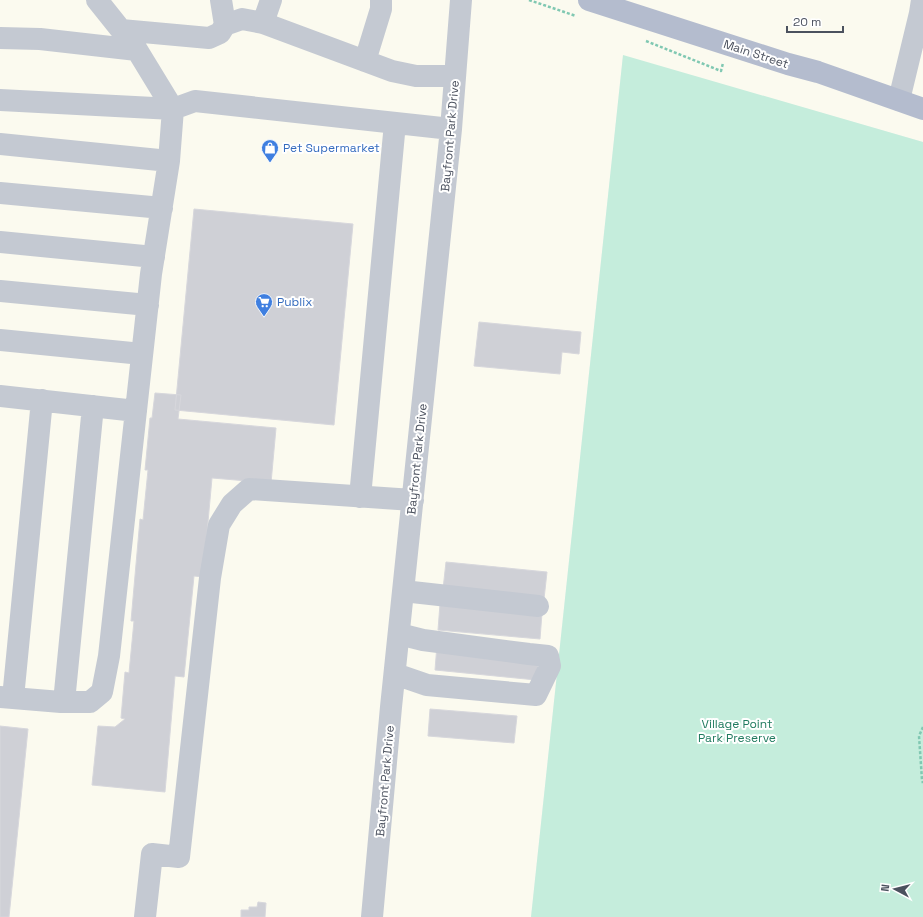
<svg xmlns="http://www.w3.org/2000/svg" width="923" height="917" viewBox="0 0 923 917" font-family="'Space Grotesk',sans-serif">
<rect width="100%" height="100%" fill="#f4f2f2"/>
<path fill="#fbfaef" d="M0,0H923V142L623,56L531,917H0Z"/>
<path fill="#c5eddc" d="M623,55L923,142V917H531Z"/>
<path fill="#cfd0d6" stroke="#d7d7dc" d="M194,209L353,224L334,425L175,410Z
M479,322L581,332L579,354L562,352L560,374L474,366Z
M155,393L181,395L178,419L276,428L271,483L212,478L203,577L194,576L184,677L175,676L165,792L92,785L98,726L115,727L125,719L121,718L125,672L129,673L134,621H131L140,519L143,520L148,470H145L150,418H152Z
M446,562L547,572L544,599L443,589Z
M440,604L542,613L540,639L438,630Z
M437,645L539,654L536,680L435,670Z
M430,709L517,716L514,743L428,736Z
M0,726L28,729L9,917H0Z
M258,902L266,903L265,917H241V910H249V907H257Z"/>
<g fill="none" stroke-linecap="round" stroke-linejoin="round">
<path stroke="#80c8b2" stroke-width="2.5" stroke-dasharray="3 2" stroke-linecap="butt" d="M529,0L576,16
M646,41L721,71L723,63
M923,727L919,736L922,780L923,783"/>
<path stroke="#c4c9d2" stroke-width="22" d="M263,23L271,0
M225,25L242,19L263,23L392,71L416,76H455
M121,30L209,38L220,33L225,25L221,0
M0,38L40,39L137,50
M365,61L381,9V0
M0,100L173,109L195,101L451,129
M899,100L920,13L922,0
M0,144L169,161
M0,193L162,208
M0,242L154,257
M0,291L148,305
M0,340L142,354
M0,396L136,411
M360,497L395,123
M403,591L538,606
M395,674L427,685L536,695L550,666L548,656L529,654L423,640L399,634
M0,697L61,702H90L102,692L109,656L151,274L169,161L173,109L137,50L97,0
M13,698L42,400
M64,702L93,406
M145,917L152,854L179,857L210,578L219,525L232,504L249,489L413,500
M372,917L391,707L451,129L461,0"/>
<path stroke="#b4bcce" stroke-width="22" d="M589,0L788,64L818,72L923,109"/>
</g>
<defs>
<g id="shop-pin" transform="scale(0.9)"><path d="M0 17L-7.5 6A9.5 9.5 0 1 1 7.5 6Z" fill="#3f7fe0" stroke="#fff"/><path d="M-5-2.5h2.3a2.7 3.5 0 0 1 5.4 0H5L5.5 6h-11ZM-1.5-2.5h3a1.5 2.3 0 0 0-3 0Z" fill="#fff"/></g>
<g id="supermarket-pin" transform="scale(0.9)"><path d="M0 17L-7.5 6A9.5 9.5 0 1 1 7.5 6Z" fill="#3f7fe0" stroke="#fff"/><path d="M-6-5.5h2.5l.6 2H6L4.5 2H-2.5L-4.4-4H-6ZM-1.5 3.2a1.3 1.3 0 1 0 .1 0ZM3 3.2a1.3 1.3 0 1 0 .1 0Z" fill="#fff"/></g>
</defs>
<g fill-rule="evenodd">
<use href="#shop-pin" x="270" y="148"/>
<use href="#supermarket-pin" x="264" y="302"/>
</g>
<g text-anchor="middle" dominant-baseline="central" stroke-width="4" stroke-linejoin="round" paint-order="stroke">
<g font-size="12" fill="#4b515e" stroke="#fff">
<text transform="translate(756 54) rotate(18)">Main Street</text>
<text transform="translate(450 136) rotate(-85)">Bayfront Park Drive</text>
<text transform="translate(417 459) rotate(-84)">Bayfront Park Drive</text>
<text transform="translate(385 781) rotate(-85)">Bayfront Park Drive</text>
</g>
<g font-size="12" fill="#366cbe" stroke="#fff" text-anchor="start">
<text x="283" y="148">Pet Supermarket</text>
<text x="277" y="302">Publix</text>
</g>
<g font-size="12" fill="#207b5f" stroke="#fff">
<text x="737" y="724">Village Point<tspan x="737" dy="14">Park Preserve</tspan></text>
</g>
</g>
<g transform="translate(895 889) rotate(277)" stroke="#ffffff" stroke-width="3" paint-order="stroke">
<path d="M0-3L7 15L0 10L-7 15Z" fill="#4b515e"/>
<text y="-6" font-size="11" font-weight="bold" text-anchor="middle" fill="#4b515e">N</text>
</g>
<path d="M787 26v6h56v-6" fill="none" stroke="#4b515e" stroke-width="2"/>
<text x="793" y="26" font-size="12" fill="#4b515e" stroke="#ffffff" stroke-width="3" paint-order="stroke">20 m</text>
</svg>
